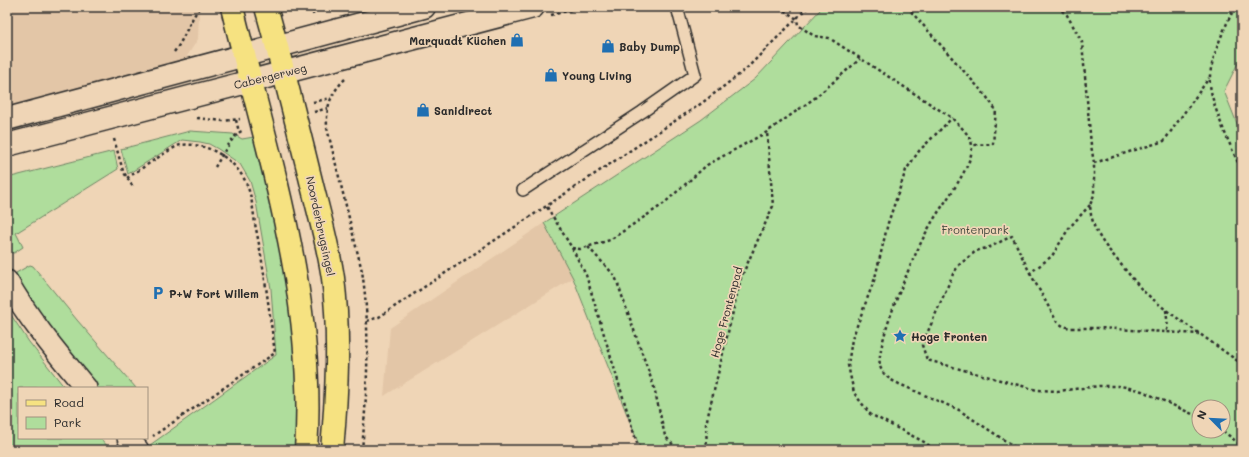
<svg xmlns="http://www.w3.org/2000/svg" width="1249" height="457" viewBox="0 0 1249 457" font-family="Mali,sans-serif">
<rect width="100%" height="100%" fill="#efd5b6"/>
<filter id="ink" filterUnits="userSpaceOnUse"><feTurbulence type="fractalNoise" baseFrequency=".025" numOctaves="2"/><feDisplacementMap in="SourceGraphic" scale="8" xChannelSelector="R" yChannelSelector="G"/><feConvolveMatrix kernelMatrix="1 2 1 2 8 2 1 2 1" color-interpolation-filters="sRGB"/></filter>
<g filter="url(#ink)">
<path fill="#e3c6a7" d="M7,7H197L199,15L198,39L184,61L7,115Z
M544,223L573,278L384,396L390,328Z"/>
<path fill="#afdd9c" stroke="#6d8464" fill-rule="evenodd" d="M819,7H1242V55L1224,91L1242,136V450H641L573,278L544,223L701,120L755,79L820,10ZM1199,407H1223V431H1199Z
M190,131L233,134L242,139L254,137L275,214L291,305L298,423L297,450H143L276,355L271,289L256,202L250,181L240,164L218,149L209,144L200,142L182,140L128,174L121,149Z
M114,151L118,169L16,233L23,247L14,253L7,252V178Z
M30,265L33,266L77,320L136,388H98L52,333L15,277L16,273Z
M7,309L29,342L65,388H19V438H100L111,450H7Z"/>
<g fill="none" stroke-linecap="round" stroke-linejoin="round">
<g stroke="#2b2b2b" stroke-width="14">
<path id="lane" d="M523,190L642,112L695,75L677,7"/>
</g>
<g stroke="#2b2b2b" stroke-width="24">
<path id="street" d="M7,281C29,320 58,354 86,388
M128,438L138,450"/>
</g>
<g stroke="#2b2b2b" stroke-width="25">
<path id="secondary" d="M7,119L424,7
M7,145L533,7"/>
</g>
<g stroke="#2b2b2b" stroke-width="25">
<path id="primary" d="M232,7C267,152 317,299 306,450
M266,7C282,64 296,120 310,177C318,210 328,244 333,278C340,335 337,393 332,450"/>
</g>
<path stroke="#2b2b2b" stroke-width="2.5" stroke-dasharray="3 3" stroke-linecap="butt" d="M309,7L314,15
M323,7H335
M779,7L797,19L798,25L814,36L829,38L952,118C959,126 972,135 972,147C972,169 942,204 931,224C917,246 875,343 880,366C883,376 891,380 899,384L959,410L1019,450
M907,7L986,96L996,110L993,144L972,145
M1057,7L1067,15L1082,42L1091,145L1094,163V195L1090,205L1091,215L1095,229L1104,244L1143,291L1166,310L1242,364
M1235,7C1225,26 1212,55 1210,76C1207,99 1233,150 1242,172
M551,15L582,7
M174,52C185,38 189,21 200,7
M345,79C330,94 326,107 327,128L362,271C371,330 367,390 362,450
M313,102L331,98
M314,112L328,108
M197,118L223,121L240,119
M236,120L239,132
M114,139L123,171L133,187
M1094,163L1164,141L1209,78
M215,167C220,159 233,134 242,131
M127,178C137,172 173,146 181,145C206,142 231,157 243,177C251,190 253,208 255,224C264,266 269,310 275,353L153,436
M1090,205L1069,228L1052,256L1030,273L1012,236L990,247L976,251L959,265L953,274L922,345L927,360L1037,390L1058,391L1099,386H1121L1142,391L1199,417
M547,207L572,248L580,249L610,240L662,205L707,165L767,132L816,97L860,59
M588,247L615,276L654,387L665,436L678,450
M572,248L586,275L639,450
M1030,273L1057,322L1063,326L1070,328H1099L1199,334
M1166,310L1168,327L1166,332
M367,321L379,317L702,103L745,70L808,7
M1223,431L1242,446
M707,450L706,424L741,278L773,206L767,132
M934,450L926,443L870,414L854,393L848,365L852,339L875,278L888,223L906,170L919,151L952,118"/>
<use href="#lane" stroke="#efd5b6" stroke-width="11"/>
<use href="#street" stroke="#efd5b6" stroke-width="21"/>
<use href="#secondary" stroke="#efd5b6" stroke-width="22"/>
<use href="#primary" stroke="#f6e281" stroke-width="22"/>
</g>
</g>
<defs>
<g id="shop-bare" transform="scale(1.08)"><path d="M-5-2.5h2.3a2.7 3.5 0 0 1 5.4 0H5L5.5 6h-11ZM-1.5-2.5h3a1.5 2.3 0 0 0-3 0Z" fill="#1f6fb2" stroke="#efd5b6" stroke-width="2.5" paint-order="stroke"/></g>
<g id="parking-bare" transform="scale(1.08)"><path d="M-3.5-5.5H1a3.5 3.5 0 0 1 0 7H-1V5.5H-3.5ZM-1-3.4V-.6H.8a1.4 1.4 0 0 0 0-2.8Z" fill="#1f6fb2" stroke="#efd5b6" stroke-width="2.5" paint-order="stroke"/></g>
<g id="sight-bare" transform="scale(1.08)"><path d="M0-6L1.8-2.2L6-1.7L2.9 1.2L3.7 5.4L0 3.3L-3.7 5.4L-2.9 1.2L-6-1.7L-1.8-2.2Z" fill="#1f6fb2" stroke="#efd5b6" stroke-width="2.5" paint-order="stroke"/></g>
</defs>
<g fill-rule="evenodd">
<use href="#shop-bare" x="517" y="40"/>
<use href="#shop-bare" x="608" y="46"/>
<use href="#shop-bare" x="551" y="75"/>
<use href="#shop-bare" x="423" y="110"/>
<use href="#parking-bare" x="158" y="293"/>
<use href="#sight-bare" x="900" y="336"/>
</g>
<g text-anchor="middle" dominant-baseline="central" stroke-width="3.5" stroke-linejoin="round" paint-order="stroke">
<g font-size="11" font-weight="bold" fill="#2b2b2b" stroke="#efd5b6" text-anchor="start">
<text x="506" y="40" text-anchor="end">Marquadt Küchen</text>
<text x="619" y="46">Baby Dump</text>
<text x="562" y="75">Young Living</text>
<text x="434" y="110">Sanidirect</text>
<text x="169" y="293">P+W Fort Willem</text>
<text x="911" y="336">Hoge Fronten</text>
</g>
<g font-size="11" fill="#2b2b2b" stroke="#efd5b6">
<text transform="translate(270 76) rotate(-14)">Cabergerweg</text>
<text transform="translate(321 226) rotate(78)">Noorderbrugsingel</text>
<text transform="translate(726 312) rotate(-75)">Hoge Frontenpad</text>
</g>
<g font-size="11" fill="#3f463c" stroke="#efd5b6">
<text x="975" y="229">Frontenpark</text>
</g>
</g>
<rect width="1249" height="457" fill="none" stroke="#efd5b6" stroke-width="24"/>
<rect x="12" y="12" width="1225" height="433" fill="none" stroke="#2b2b2b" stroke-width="1.5" filter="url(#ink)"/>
<rect x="18" y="387" width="130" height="52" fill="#efd5b6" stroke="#a1917e"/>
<rect x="26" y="400" width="20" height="6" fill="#f6e281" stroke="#a1917e"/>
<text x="54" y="407" font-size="12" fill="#2b2b2b">Road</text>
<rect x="26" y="417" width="20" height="12" fill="#afdd9c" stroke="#a1917e"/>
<text x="54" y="427" font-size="12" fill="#2b2b2b">Park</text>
<g transform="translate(1211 419) rotate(294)"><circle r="19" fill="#efd5b6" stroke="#a1917e"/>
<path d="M0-3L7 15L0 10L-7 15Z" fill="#1f6fb2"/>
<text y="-6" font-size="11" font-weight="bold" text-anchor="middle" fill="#2b2b2b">N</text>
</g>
</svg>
